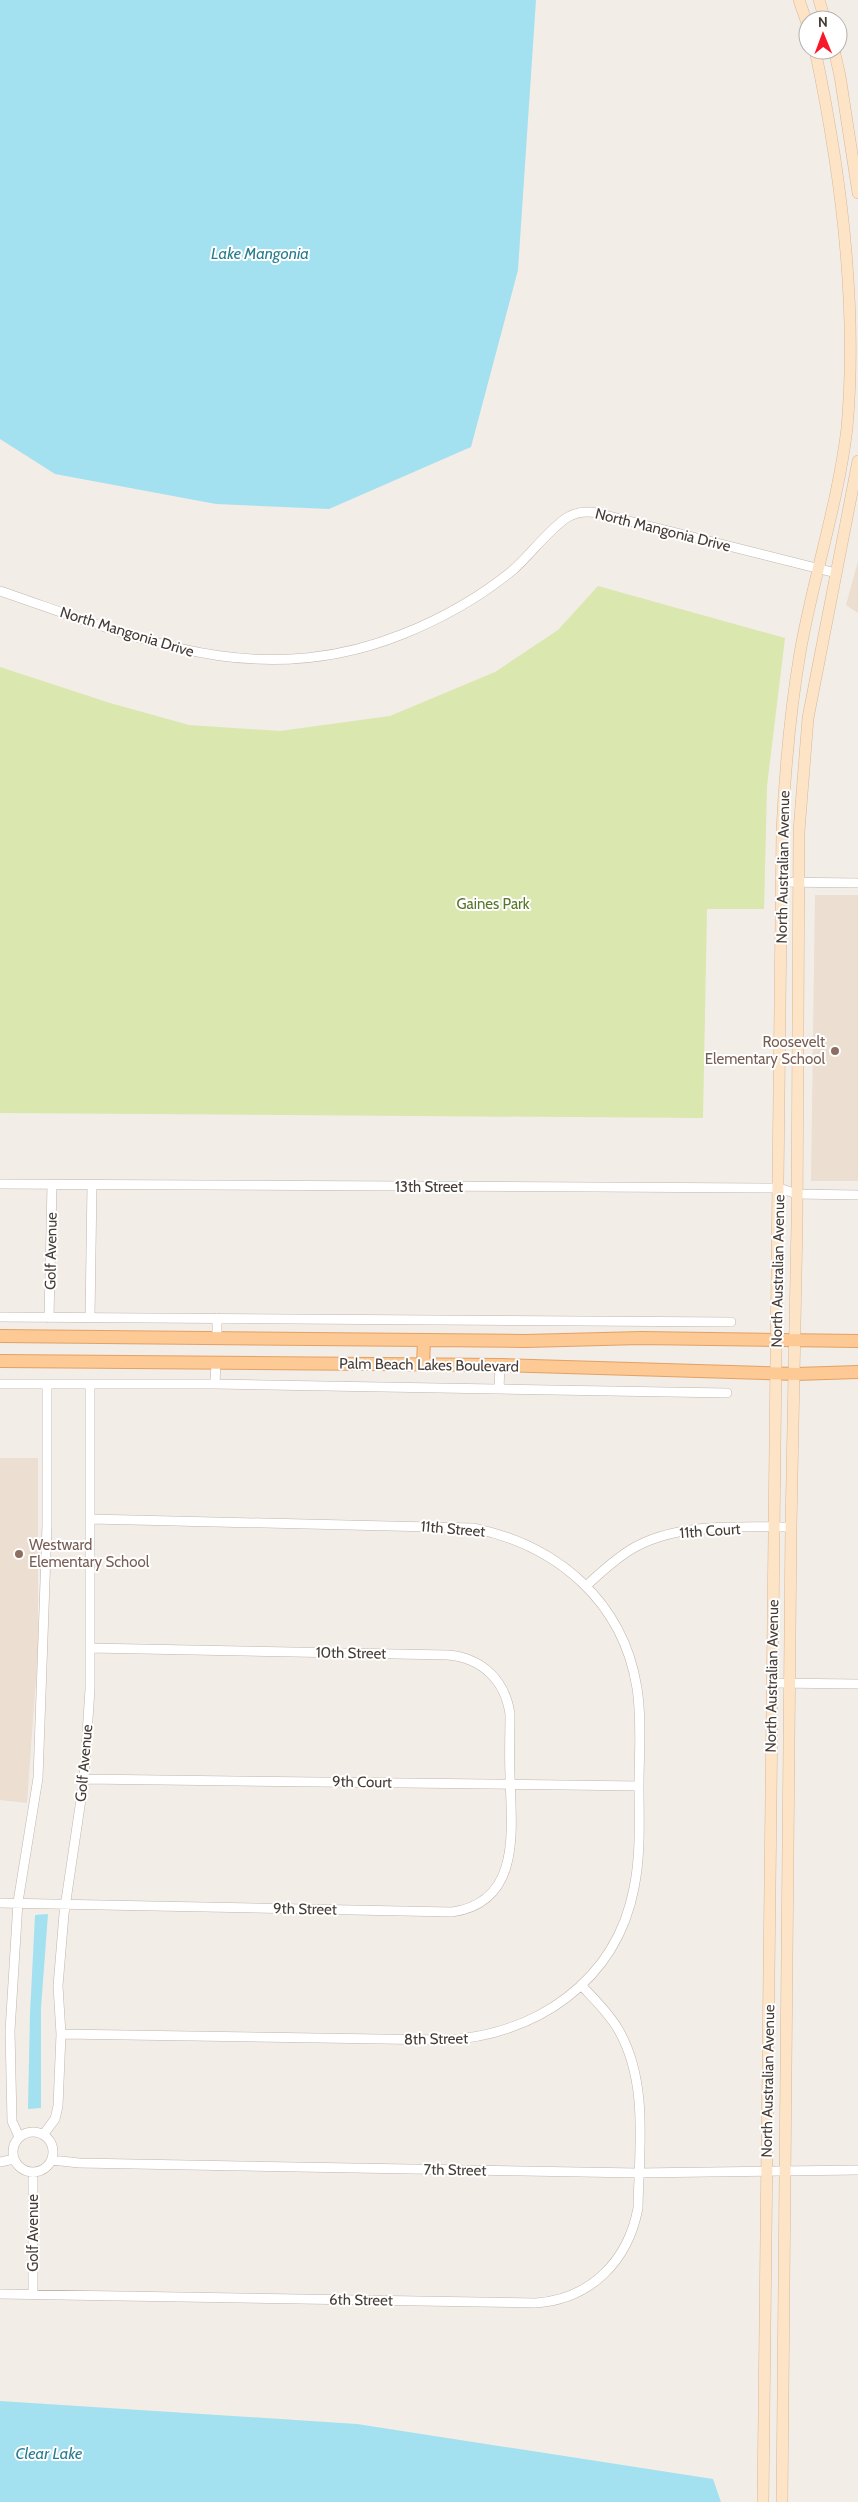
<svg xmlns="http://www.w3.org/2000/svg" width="858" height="2502" viewBox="0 0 858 2502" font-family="Cabin,sans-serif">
<rect width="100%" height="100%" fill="#f3ede7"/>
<path fill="#ecded0" d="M858,561V613L846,605Z
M815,895H858V1181H811Z
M0,1458H38V1650L27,1803L0,1800Z"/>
<path fill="#dae7af" d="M598,586L785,638L767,786L764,909H707L703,1118L0,1113V667L110,703L189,725L280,731L390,716L495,672L558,630Z"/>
<path fill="#a3e1f0" d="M0,0H536L518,270L471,447L329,509L216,504L55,474L0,439Z
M48,1914L41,2008V2108L28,2109L30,2013L35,1915Z
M0,2401L357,2424L713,2479L721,2502H0Z"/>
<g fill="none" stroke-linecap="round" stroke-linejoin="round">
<g stroke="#c1b5ac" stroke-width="10">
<path id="street" d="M0,591C138,638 257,693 403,634C443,618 480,597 513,570C529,556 552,526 568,517C577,512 587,511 597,513L836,573
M781,882L858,883
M0,1184L779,1188L797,1194L858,1195
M0,1317L731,1322
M90,1317L92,1185
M49,1318L52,1185
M217,1339V1318
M0,1384H215L727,1393
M215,1384L216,1363
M499,1389L500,1365
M586,1586C600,1573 614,1560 630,1550C676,1522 739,1527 791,1527
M772,1683L858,1684
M84,1779L639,1786
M0,1903L452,1912C523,1902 511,1827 510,1775C509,1755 510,1734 510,1714C505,1680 482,1658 448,1655L90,1648
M61,2034L444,2040C535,2036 616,1982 634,1888C641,1854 639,1820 639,1786C639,1754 642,1720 637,1688C623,1601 557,1545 473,1528L91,1519
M13 2152a20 20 0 1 1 40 0a20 20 0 1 1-40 0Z
M43,2135L55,2119L58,2106L61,2034L58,1986L64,1914L84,1779L90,1689V1385
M19,2137L12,2121L10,2031L18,1902L38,1778L47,1525V1385
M52,2160L79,2163L638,2173L858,2170
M0,2162L14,2159
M33,2172V2293
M0,2294L536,2303C591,2299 628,2261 638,2208C639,2149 649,2082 618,2029C608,2012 594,1999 581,1985"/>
</g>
<g stroke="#d6b899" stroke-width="12">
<path id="secondary" d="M799,0L808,26
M819,0L825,20
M834,50L840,76L858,193
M763,2502L782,831C785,771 790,712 800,653C813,578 838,504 847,428C858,303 841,172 815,50
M782,2502L791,1527L797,1223L799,831L808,718L858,461"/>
</g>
<g stroke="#e3a165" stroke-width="14">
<path id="primary" d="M0,1336L526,1341L641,1338L858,1341
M0,1361L500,1365L796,1374L858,1372
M423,1365L424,1340"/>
</g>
<use href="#street" stroke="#fff" stroke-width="9"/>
<use href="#secondary" stroke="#fee4c6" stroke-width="11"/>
<use href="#primary" stroke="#fdc995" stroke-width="12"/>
</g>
<g fill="#8d6e63" stroke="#fff" stroke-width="2">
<circle cx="835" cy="1051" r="5"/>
<circle cx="19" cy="1554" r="5"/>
</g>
<g text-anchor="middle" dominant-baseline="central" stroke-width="4" stroke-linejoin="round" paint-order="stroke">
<g font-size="15" fill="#463c36" stroke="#fff">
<text transform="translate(663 530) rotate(14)">North Mangonia Drive</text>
<text transform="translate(127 632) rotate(17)">North Mangonia Drive</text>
<text transform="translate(783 867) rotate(-89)">North Australian Avenue</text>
<text x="429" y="1187">13th Street</text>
<text transform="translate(51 1251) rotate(-89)">Golf Avenue</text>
<text transform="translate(778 1271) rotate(-89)">North Australian Avenue</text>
<text transform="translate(429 1365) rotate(1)">Palm Beach Lakes Boulevard</text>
<text transform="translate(453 1529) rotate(5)">11th Street</text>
<text transform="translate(710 1531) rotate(-4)">11th Court</text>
<text transform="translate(351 1653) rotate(1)">10th Street</text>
<text transform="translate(772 1676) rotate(-89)">North Australian Avenue</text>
<text transform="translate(84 1763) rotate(-85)">Golf Avenue</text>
<text transform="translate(362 1782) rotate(1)">9th Court</text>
<text transform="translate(305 1909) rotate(1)">9th Street</text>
<text transform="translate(436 2039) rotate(-1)">8th Street</text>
<text transform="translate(768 2081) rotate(-89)">North Australian Avenue</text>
<text transform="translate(455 2170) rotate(1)">7th Street</text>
<text transform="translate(33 2233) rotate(-90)">Golf Avenue</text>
<text transform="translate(361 2300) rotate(1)">6th Street</text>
</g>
<g font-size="15" fill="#587729" stroke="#fff">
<text x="493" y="904">Gaines Park</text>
</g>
<g font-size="15" fill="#785e54" stroke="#fff" text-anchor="end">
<text x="825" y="1042">Roosevelt<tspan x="825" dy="17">Elementary School</tspan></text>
<text x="29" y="1545" text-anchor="start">Westward<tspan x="29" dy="17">Elementary School</tspan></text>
</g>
<g font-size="16" font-style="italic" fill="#2a7c91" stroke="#fff">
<text x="260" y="253">Lake Mangonia</text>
<text x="49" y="2453">Clear Lake</text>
</g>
</g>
<g transform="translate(823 35) rotate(359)"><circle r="24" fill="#ffffff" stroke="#b5b1af"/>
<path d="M0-4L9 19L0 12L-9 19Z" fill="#f81928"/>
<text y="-8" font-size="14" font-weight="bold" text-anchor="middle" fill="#463c36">N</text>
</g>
</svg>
